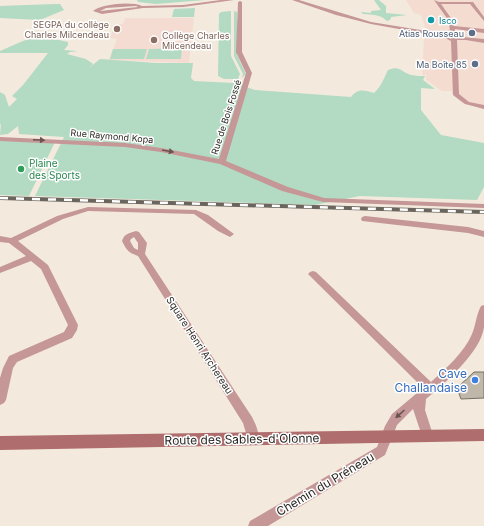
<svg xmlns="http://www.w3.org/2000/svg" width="484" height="526" viewBox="0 0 484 526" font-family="Inter,sans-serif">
<rect width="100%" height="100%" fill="#f3eadd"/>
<path fill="#f4dcd1" d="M406,0H484V109L462,103L454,96L451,91H442L426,80V75H422L424,39L423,34L425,27L421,15L414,13Z"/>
<path fill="#f5dcd3" d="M125,18H194L189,63L109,60L117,39L110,38L115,24H123Z"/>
<path fill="#b3dac2" d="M137,0H205L156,4L138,2Z
M374,0H379L386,6V13L407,15L391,17L390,20L387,21C380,14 372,15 363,14L361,12L371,13V11L381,10Z
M55,4H60L64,10L40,20L0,18V6Z
M195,8L194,17H172L174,9Z
M231,11V56L240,74L238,79H224L218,76L219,14L221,12Z
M234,11L237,12V55L246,74L242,78L243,74L234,56Z
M29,39L59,40L68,42V45L64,50L78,51L70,52L67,54L86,59L93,64L89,68L100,59L156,63H193L191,78L194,81L234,83L255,90L351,97C358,88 364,90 374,93C381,87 384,78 388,70C400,65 401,72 411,75C415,76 420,76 425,76L423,80L435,89L421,88V110L441,135L484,143V187L477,200L360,196L315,205L35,196L64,137L19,134L18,126L8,134L0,135L1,123L0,125V92L5,95L9,107L17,99L12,96L23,85L48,53H0V51L23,41Z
M182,48L181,59H146L149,49Z
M113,49H147L144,59H110Z
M0,140L55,142L29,196L0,195Z"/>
<path fill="#bfb7aa" stroke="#766e62" d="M474,372H484V398L461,399L457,388Z"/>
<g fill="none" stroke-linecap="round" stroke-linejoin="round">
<path fill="#c59797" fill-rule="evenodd" d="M221,0H234L183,7L143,8L102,14L93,11C102,4 131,1 142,6L183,5ZM136,6L138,7L100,11L106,8Z
M292,0H299L371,22L445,34L450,33L449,21L434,0L439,2H473L484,17V21L470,4H441L453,21L454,26L484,29V33L455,29V33L462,37L484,39V43L466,40H457L459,94L469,102L484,105V109L465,104L453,95L451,41L443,37L371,24L336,15ZM452,36L456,37H449Z
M240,1L242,2V52L252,73L226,161L288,187L324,198L484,204V208L323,202L282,191L220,164L161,152L125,147L0,141V137L125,143L161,148L219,159L246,73L236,52L238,2Z
M88,207L196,210L208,215L234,234L230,237L218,231L194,214L88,211L63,219L18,241L48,265L78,325L77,330L72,338L17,362L13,368L6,400L4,403L0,405V378L3,368L9,356L64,332L68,325L41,269L31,261L0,273V267L26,256L9,243L0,242V236L11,238L57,216Z
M365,216L468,227L484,231V237L468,233L362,221L361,219L362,217Z
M136,231L139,232L147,243L145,254L252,417C256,425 261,435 257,443L253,444L249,443L243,423L138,256C128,252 127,251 122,241C124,234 129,233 136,231ZM134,237L138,243V250L134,248L130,241L131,239Z
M313,271L316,272L431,382C446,368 464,353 472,334C476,325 476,315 481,306L484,305C484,313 484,320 484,327C481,352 444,384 426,399L425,410L433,435L431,439L427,440L423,439L413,409L397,425L385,455L268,526H248L250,521L377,447L385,426L392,414L423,388L310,276L308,274L310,272Z"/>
<path fill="#af6d6e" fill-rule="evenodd" d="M484,429V441L0,450V436Z"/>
<g stroke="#6a655d" stroke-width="4">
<path id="rail" d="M0,198L484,212"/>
</g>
<use href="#rail" stroke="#fff" stroke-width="2.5" stroke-dasharray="8" stroke-linecap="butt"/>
</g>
<defs><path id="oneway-solid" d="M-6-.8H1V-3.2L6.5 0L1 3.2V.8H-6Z"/></defs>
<g fill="#695451">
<use href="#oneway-solid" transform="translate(39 140) rotate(2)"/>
<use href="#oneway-solid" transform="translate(168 151) rotate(10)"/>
<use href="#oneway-solid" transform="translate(400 414) rotate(138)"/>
</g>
<circle fill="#0f9aa8" stroke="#fff" stroke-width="1.5" cx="431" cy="20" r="4"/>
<g fill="#8d6e63" stroke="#fff" stroke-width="1.5">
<circle cx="117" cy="29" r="4"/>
<circle cx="154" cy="40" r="4"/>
</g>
<g fill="#5c6f8a" stroke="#fff" stroke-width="1.5">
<circle cx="472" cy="33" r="4"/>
<circle cx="475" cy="64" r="4"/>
</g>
<circle fill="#2e9e5b" stroke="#fff" stroke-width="1.5" cx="21" cy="169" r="4"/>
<circle fill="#3f7fe0" stroke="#fff" stroke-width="1.5" cx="475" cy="380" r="4"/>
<g text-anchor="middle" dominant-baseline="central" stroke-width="3" stroke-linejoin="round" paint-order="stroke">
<g font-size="9" fill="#0d838f" stroke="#fff" text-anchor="start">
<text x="439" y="20">Isco</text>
</g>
<g font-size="9" fill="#785e54" stroke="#fff" text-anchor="end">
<text x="109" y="24">SEGPA du collège<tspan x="109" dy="10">Charles Milcendeau</tspan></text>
<text x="162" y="35" text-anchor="start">Collège Charles<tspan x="162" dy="10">Milcendeau</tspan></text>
</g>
<g font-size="9" fill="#4e5e75" stroke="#fff" text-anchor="end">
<text x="464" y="33">Atias Rousseau</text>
<text x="467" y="64">Ma Boîte 85</text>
</g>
<g font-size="9" fill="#2b2823" stroke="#fff">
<text transform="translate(226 117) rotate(-72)">Rue de Bois Fossé</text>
<text transform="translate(112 136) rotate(5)">Rue Raymond Kopa</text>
</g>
<g font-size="10" fill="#27864d" stroke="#fff" text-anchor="start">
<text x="29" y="163">Plaine<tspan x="29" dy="12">des Sports</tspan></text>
</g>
<g font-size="10" fill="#2b2823" stroke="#fff">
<text transform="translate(200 345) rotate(57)">Square Henri Archereau</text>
</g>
<g font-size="12" fill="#366cbe" stroke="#fff" text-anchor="end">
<text x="467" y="373">Cave<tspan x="467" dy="14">Challandaise</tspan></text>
</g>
<g font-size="12" fill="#2b2823" stroke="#fff">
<text transform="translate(242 439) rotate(-1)">Route des Sables-d'Olonne</text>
<text transform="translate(325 484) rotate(-31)">Chemin du Préneau</text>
</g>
</g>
</svg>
